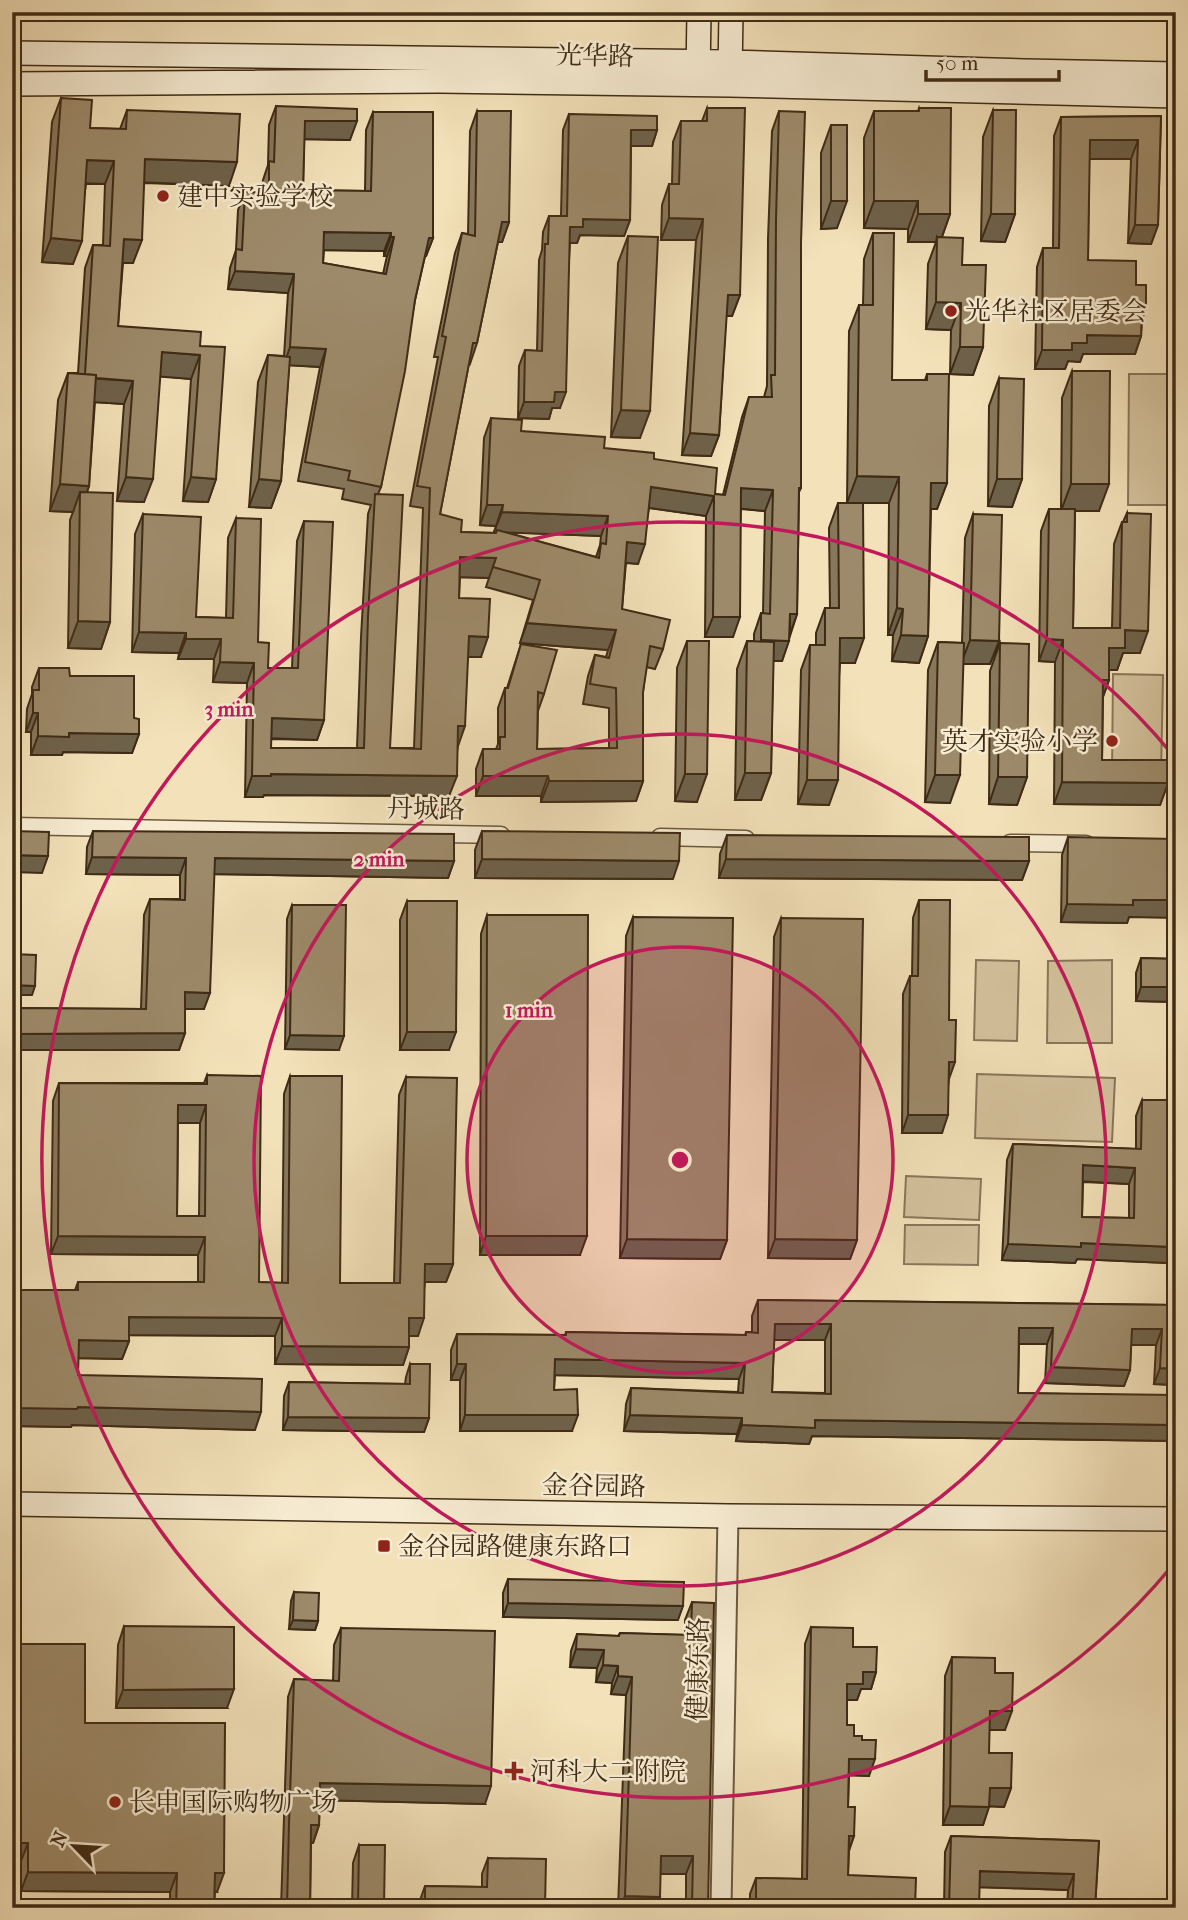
<svg xmlns="http://www.w3.org/2000/svg" width="1188" height="1920" viewBox="0 0 1188 1920" font-family="'IM FELL French Canon','Noto Serif SC',serif">
<rect width="100%" height="100%" fill="#f3e1b9"/>
<filter id="stains"><feTurbulence type="fractalNoise" baseFrequency=".00286" numOctaves="4"/><feColorMatrix values="0 0 0 0 .2 0 0 0 0 .09 0 0 0 0 .02 0 0 0 .5 -.17"/></filter>
<radialGradient id="worn" r=".72"><stop offset=".6" stop-color="#630" stop-opacity="0"/><stop offset="1" stop-color="#630" stop-opacity=".3"/></radialGradient>
<path fill="#d4c29d" stroke="#8a7659" stroke-width="2" d="M1129,374H1176V505H1128Z
M1113,674L1163,675L1161,775L1112,774Z
M976,960L1019,961L1017,1041L974,1040Z
M1112,960V1043H1047L1048,961Z
M977,1074L1115,1078L1112,1142L975,1138Z
M906,1176L981,1179L979,1220L904,1217Z
M905,1225H979L978,1265L904,1264Z"/>
<g fill="none" stroke-linecap="round" stroke-linejoin="round">
<g stroke="#6c583e" stroke-width="19">
<path id="minor" d="M12,826L501,835
M660,837L746,839
M1010,843L1086,844"/>
</g>
<g stroke="#6c583e" stroke-width="23">
<path id="tertiary" d="M721,1908L728,1516"/>
</g>
<g stroke="#3f2b15" stroke-width="26">
<path id="secondary" d="M12,53L730,62L1025,71L1176,74
M730,75L731,12
M698,76L699,12
M12,84L439,81L730,85L1176,96
M12,1504L728,1516L1176,1519"/>
</g>
<use href="#minor" stroke="#f7ecd2" stroke-width="16"/>
<use href="#tertiary" stroke="#f7ecd2" stroke-width="19"/>
<use href="#secondary" stroke="#f7ecd2" stroke-width="23"/>
</g>
<path fill="#87775b" stroke="#3f2b15" stroke-width="2" fill-rule="evenodd" d="M61,98L90,128L120,129L127,110L229,186L144,183L133,263H123L118,326L200,346L216,479L208,502L183,501L191,379L160,376L144,502L117,501L124,404L95,402L89,486L87,492L110,622L101,649L68,648L70,520L73,512L50,511L58,400L68,373H78L85,268L93,245H103L105,184H86L73,264L42,262L52,122Z
M276,106L350,140L304,139L303,190L365,191L366,130L373,112L433,238L426,256H425L415,300L381,487L378,494L390,748H414L423,508L410,506L438,357H434L455,253L462,233L468,234L470,131L477,111L509,222L502,242H498L477,343L470,364L469,363L440,514L461,532L495,533L496,532H494L496,526L480,525L484,438L491,418L521,431L654,459L715,494L723,495L742,417L749,397H764L767,386L768,239L772,131L779,111L801,243V488L799,492L797,614L782,661H773L771,773L761,800H735L737,669L747,641H754V634L761,613H763L765,511L741,509L733,637H705L706,516L649,508L638,564L626,563L622,609L663,649L655,669L646,667L643,692V781L636,801L541,802V796H476V769L483,749H496L498,744V708L505,688H507L521,644L544,694L538,711L537,749L609,748V708L583,704L588,676L595,655L606,657L608,650L520,643L533,600L486,587L489,578L460,577L459,598L481,657H468L458,746L449,796L264,795L263,797H245L247,683L213,682L214,659H178L179,653L132,652L135,534L143,514L196,617L226,618L228,538L236,518L258,642L268,668H292L297,541L304,521L324,720L317,740L271,739V748H357L361,637L368,514L371,505L342,499L344,489L298,481L320,367L289,365L281,481L271,508L249,507L258,382L268,355L284,356L288,293L228,289L230,268L236,250L238,210L245,192L262,193L263,180L268,165L269,125ZM324,250L384,251V256H387L383,274L323,263ZM505,532L601,536L600,545L596,557Z
M707,108L740,295L732,316H726L719,435L711,456L682,455L696,240H661L662,205L669,184H672L673,142L681,121H702Z
M919,108L950,214L942,237L962,265L983,347L973,375L950,374L951,330L926,329L928,264L936,242H908V229L864,228V138L874,111H918Z
M993,110L1015,214L1005,242L981,241L983,137Z
M569,114L657,130L652,146H631L630,220L624,236L580,235L577,243H570L560,408H552L549,419L518,418L519,366L525,350L537,351L539,260L542,250L543,232L549,216H561L563,130Z
M1161,116L1158,225L1151,244L1128,243L1131,159H1089L1088,260L1136,285L1142,321L1141,336L1135,354H1083L1080,362L1068,361L1065,369H1035L1037,267L1043,248H1053L1054,136L1061,117Z
M831,125L837,228L821,229V153Z
M873,233L892,380H925L927,374L947,483L937,509H931L928,636L919,663L892,661L893,635H888L889,503H847L849,331L859,305H863L864,259Z
M628,236L640,438L611,437L618,263Z
M1072,371L1099,511H1075L1073,628H1112L1114,544L1122,522H1123L1127,513L1140,653H1123L1117,670H1109V680L1103,697L1102,760L1168,783L1160,805L1054,804L1055,662L1039,661L1041,531L1049,509H1061L1062,398Z
M999,378L1022,479L1012,507L988,506L989,406Z
M838,503L855,663H840L829,805L798,804L801,670L810,645H816V633L825,608H830L829,528Z
M973,514L999,641L990,664H963L950,803L925,802L928,670L938,642L962,643L965,538Z
M687,641L697,802L675,801L677,668Z
M1000,643L1027,777L1017,805L989,804L990,671Z
M39,668L70,676L134,718L139,734L132,753L63,752L62,755H31V732H26L27,709L32,694V687Z
M93,831L454,861L448,878L214,874L204,1009H185V1033L179,1050H12V1008L141,1009L144,915L150,899H180V875L86,874L87,847Z
M482,831L673,879L475,878V850Z
M727,835L1029,861L1022,880L719,878L720,854Z
M1068,837L1129,917L1127,923L1061,922L1062,855Z
M919,900L949,1079L942,1133H902L903,994L910,976H912L913,918Z
M407,901L449,1050H400V920Z
M292,905L339,1050L285,1049L287,919Z
M487,915L580,1255H480L481,934Z
M633,917L727,1240L720,1259L620,1258L626,936Z
M781,918L857,1240L850,1259L768,1258L774,937Z
M1141,958L1176,959V1002L1136,1001V973Z
M207,1075L259,1282L282,1283L284,1094L290,1076L340,1283H394L399,1095L406,1077L453,1264L446,1282H425L418,1336H409V1347L403,1365L275,1364V1336L129,1335V1341L122,1359L78,1358V1375L255,1430L72,1425L71,1427L12,1426V1290H75L78,1282H198V1255L51,1254L53,1101L59,1083H204ZM178,1123H200L199,1216H177Z
M1142,1100L1173,1247L1167,1263L1077,1259L1075,1263L1002,1260L1007,1160L1013,1144L1136,1149V1116ZM1083,1182L1129,1184V1218L1082,1217Z
M758,1300L1176,1305V1385L1154,1384L1156,1345H1131L1130,1370L1124,1386L1045,1383L1047,1344H1019L1018,1393L1176,1396V1441L812,1436L809,1444L736,1441L737,1434L624,1431L626,1404L631,1388L738,1392L739,1379L555,1375L554,1390L572,1431H460V1380H451V1350L457,1334L565,1335L566,1332L745,1335L746,1332H752V1316ZM774,1340H825V1393L772,1392Z
M410,1364L429,1418L424,1432L283,1430L284,1396L289,1382L405,1384L406,1377Z
M508,1579L678,1620L503,1617V1593Z
M294,1592L318,1621L315,1630L289,1629L291,1601Z
M692,1602L708,1857V1908H686V1874H660V1897L656,1908H618L626,1695L611,1694L612,1683L596,1682L597,1668L570,1667L571,1651L577,1634L618,1636L620,1633L685,1635V1620Z
M124,1626L227,1708H116L118,1645Z
M811,1627L853,1647L876,1672L871,1689H861L857,1700H847V1725L854,1736L862,1740L869,1776L849,1775L848,1807L854,1836L849,1851L848,1875L915,1908H750V1894L756,1878L802,1879L805,1644Z
M341,1628L485,1804L320,1800L319,1825L313,1843H311L310,1908H281L288,1697L294,1679L333,1681L334,1645Z
M12,1644L85,1723L217,1892H215L214,1908H170V1892L21,1891V1861H12Z
M952,1657L995,1673L1005,1730H989V1753L1011,1788L1004,1807L989,1806L983,1825H943L945,1676Z
M951,1836L1099,1841L1095,1908H1067L1068,1890L979,1887V1908H944L945,1852Z
M359,1845L384,1908H352L353,1863Z
M488,1858L545,1908H419V1903L425,1886L482,1887V1874Z"/>
<path fill="#6e614a" stroke="#3f2b15" stroke-width="2" d="M80,12H115L114,13Z
M305,121H357L350,140L298,139Z
M631,130H657L652,146H626Z
M1090,140H1138L1131,159H1083Z
M145,159L237,162L229,186L136,182Z
M87,160L114,161L105,184L79,183Z
M831,201H847L837,228L821,229Z
M874,201H918L908,229L864,228Z
M918,214H950L940,242L937,237L936,242H908Z
M991,214H1015L1005,242L981,241Z
M669,218L703,219L696,240H661Z
M583,219L630,220L624,236L580,235L577,243H564L570,227Z
M502,222H509L502,242H494Z
M1135,225H1158L1151,244L1128,243Z
M324,232L391,233L384,251L318,250Z
M391,237H394L387,256H384Z
M51,238L82,241L73,264L42,262Z
M429,238H433L426,256H422Z
M124,239L142,240L133,263H116Z
M235,271L294,274L288,293L228,289Z
M728,295H740L732,316H720Z
M936,302L961,303L951,330L926,329Z
M1142,309H1146L1139,327Z
M1087,335L1141,336L1135,354H1083L1080,362L1068,361L1065,369H1035L1042,350L1072,343Z
M290,347L326,349L320,367L284,365Z
M960,347H983L973,375L950,374Z
M162,352L200,355L191,379L153,376Z
M85,378L133,381L124,404L76,401Z
M555,392H566L560,408H552L549,419L518,418L524,402Z
M621,410L650,411L640,438L611,437Z
M690,433L719,435L711,456L682,455Z
M857,476L899,477L889,503H847Z
M126,477L153,479L144,502L117,501Z
M191,477L216,479L208,502L183,501Z
M259,479L281,481L271,508L249,507Z
M997,479H1022L1012,507L988,506Z
M931,483H947L937,509H921Z
M60,484L89,486L80,511V492L73,512L50,511Z
M1071,484H1109L1099,511H1061Z
M651,487L714,496L706,516L643,507Z
M741,488L773,490L765,511L734,508Z
M487,505H503L496,526L480,525Z
M502,512L608,516L601,536L494,532Z
M627,542L645,544L638,564L620,562Z
M460,557L496,558L489,578L453,577Z
M897,608L903,609L893,635H888Z
M790,614H797L790,634Z
M713,617H740L733,637H705Z
M78,621L110,622L101,649L68,648Z
M527,623L616,630L608,650L520,643Z
M1125,630L1148,631L1140,653H1123L1117,670H1101L1109,648Z
M139,632L186,633L179,653L132,652Z
M901,635L928,636L919,663L892,661Z
M469,636L488,637L481,657H461Z
M840,638H864L855,663H831Z
M186,639H221L214,659H178Z
M1047,639L1063,640L1055,662L1039,661Z
M761,640L789,641L782,661H753Z
M970,640L999,641L990,664H961Z
M220,662L254,663L247,683L213,682Z
M1103,680H1109L1101,702Z
M33,713H38L31,732H26Z
M272,718L324,720L317,740L264,738Z
M458,726H465L458,746H450Z
M69,733L139,734L132,753L63,752L62,755H31L38,736Z
M745,773H771L761,800H735Z
M271,774L457,776L449,796L264,795L263,797H245L252,776Z
M685,774H707L697,802L675,801Z
M935,775H960L950,803L925,802Z
M483,776H548L541,796H476Z
M998,777H1027L1017,805L989,804Z
M807,780H838L829,805L798,804Z
M549,781H643L636,801L541,802Z
M1062,782L1168,783L1160,805L1054,804Z
M12,855L48,856L42,873L12,872Z
M92,857L186,858L180,875L86,874Z
M215,858L454,861L448,878L209,874Z
M482,859L679,861L673,879L475,878Z
M726,859L1029,861L1022,880L719,878Z
M1133,900H1176V918L1129,917L1127,923L1061,922L1067,904Z
M12,985L35,986L32,995H12Z
M1141,987H1176V1002L1136,1001Z
M185,992L210,993L204,1009H179Z
M407,1032H456L449,1050H400Z
M185,1033L179,1050H12V1034Z
M290,1035L344,1036L339,1050L285,1049Z
M949,1062H955L949,1079Z
M178,1105H206L200,1123H171Z
M908,1115H948L942,1133H902Z
M1083,1165L1135,1168L1129,1184L1077,1181Z
M58,1236L205,1237L198,1255L51,1254Z
M486,1236H587L580,1255H480Z
M627,1239L727,1240L720,1259L620,1258Z
M775,1239L857,1240L850,1259L768,1258Z
M1081,1243L1173,1247L1167,1263L1077,1259L1075,1263L1002,1260L1008,1244Z
M425,1264H453L446,1282H418Z
M129,1317L282,1318L275,1336L122,1335Z
M409,1318H424L418,1336H403Z
M775,1324H831L825,1340H769Z
M1019,1328H1053L1047,1344H1013Z
M1132,1329H1162L1156,1345H1126Z
M79,1340L129,1341L122,1359L72,1358Z
M282,1346L409,1347L403,1365L275,1364Z
M555,1359L745,1363L739,1379L549,1375Z
M457,1364H466L460,1380H451Z
M1051,1367L1130,1370L1124,1386L1045,1383Z
M1160,1368L1176,1369V1385L1154,1384Z
M78,1407L261,1412L255,1430L72,1425L71,1427L12,1426L13,1408Z
M465,1415H578L572,1431H460Z
M630,1415L742,1418L737,1434L624,1431Z
M288,1417L429,1418L424,1432L283,1430Z
M815,1420L1176,1425V1441L812,1436L809,1444L736,1441L742,1425Z
M508,1603L683,1606L678,1620L503,1617Z
M293,1620L318,1621L315,1630L289,1629Z
M576,1649L604,1650L597,1668L570,1667Z
M603,1665L618,1666L612,1683L596,1682Z
M863,1672H876L871,1689H861L857,1700H841L847,1684Z
M618,1676L632,1677L626,1695L611,1694Z
M234,1689L227,1708H116L123,1690Z
M990,1711H1012L1005,1730H983Z
M849,1759H875L869,1776L843,1775Z
M320,1783L491,1786L485,1804L314,1800Z
M990,1788H1011L1004,1807L983,1806Z
M950,1806L989,1807L983,1825H943Z
M311,1825H319L313,1843L305,1842Z
M849,1836H854L848,1852Z
M12,1843H28L21,1861H12Z
M661,1856H693L686,1874H655Z
M980,1871L1074,1874L1068,1890L974,1887Z
M28,1872L177,1873L170,1892L21,1891Z
M215,1873H224L217,1892H208Z
M625,1896L660,1897L656,1908H620Z
M830,1903L878,1906L877,1908H829Z"/>
<path fill="#9d8a6a" stroke="#3f2b15" stroke-width="2" fill-rule="evenodd" d="M61,98L92,100L90,128L126,129L127,110L240,114L237,162L145,159L142,240L124,239L118,326L201,332L200,346L225,347L216,479L191,477L200,355L162,352L153,479L126,477L133,381L96,378V375L85,374L93,245L110,246L114,161L87,160L82,241L51,238Z
M276,106L357,109V121H305L303,190L371,191L373,112H433V238H429L415,300L405,371L381,487L348,480L350,471L305,462L326,349L290,347L294,274L235,271L236,249L242,250L245,192L269,193V161L274,162ZM324,232L391,233V237H394L386,274L323,263Z
M707,108H745L740,295H728L719,435L690,433L703,219L669,218V184H679L681,121H707Z
M919,108H951L950,214H918V201H874V111H919Z
M993,110H1016L1015,214H991Z
M477,111H511L509,222H502L477,343H473L440,514L462,520L461,532L496,533L497,530L599,558L601,543L606,544L608,516L502,512L503,505H487L491,418L522,420L521,431L605,437L604,448L654,453V459L717,468L715,494L725,495L749,397H772L771,375H775L776,219L779,111L805,112L801,243V488H799L797,614H790L789,641L761,640V613L770,614L773,490L741,488L740,617H713L714,496L651,487L645,544L627,542L622,609L670,620L663,649L650,646L643,692V781H549L548,776H483V749H500V737H505V688H508L521,644L557,650L544,694L538,692L537,749L617,748L616,688L590,684L595,655L609,658L616,630L527,623L540,580L493,567L496,558L460,557L459,598L490,599L488,637L469,636L465,726H458L457,776L271,774V776H252L254,663L220,662L221,639H186V633L139,632L143,514L201,517L196,617L233,618L236,518L261,519L258,642L269,643L268,668H298L304,521L333,522L324,720L272,718L271,748H364L368,616L375,494L403,495L390,748L421,749L430,488L417,486L446,337L442,336L462,233L475,236Z
M569,114L657,116V130H631L630,220L583,219V227H570L566,392H555L554,402H524L525,350L542,351L545,244H548L549,216H567Z
M1161,116L1158,225H1135L1138,140H1090L1088,260L1136,261V285H1146V309H1142L1141,336L1087,335V343H1072V350H1042L1043,248H1059L1061,117Z
M831,125H847V201H831Z
M873,233H894L892,380H927V374H949L947,483H931L928,636L901,635L903,609L897,608L899,477L857,476L859,305H873Z
M628,236L658,237L650,411L621,410Z
M937,237L963,238L962,265H986L983,347H960L961,303L936,302Z
M268,355L290,357L281,481L259,479Z
M1072,371H1110L1109,484H1071Z
M68,373L96,375L89,486L60,484Z
M999,378L1024,379L1022,479H997Z
M80,492L113,493L110,622L78,621Z
M838,503H863L864,638H840L838,780H807L810,645H825V608H839Z
M1049,509H1075L1073,628H1120L1122,522H1127V513L1151,514L1148,631L1125,630V648H1109V680H1103L1102,760H1169L1168,783L1062,782L1063,640L1047,639Z
M973,514L1002,515L999,641L970,640Z
M687,641H709L707,774H685Z
M747,641L774,642L771,773H745Z
M938,642L964,643L960,775H935Z
M1000,643L1029,644L1027,777H998Z
M39,668H69L70,676H134V718L139,719V734L69,733V737L38,736V713H33V690H39Z
M12,831L49,832L48,856L12,855Z
M93,831L454,834V861L215,858L210,993L185,992V1033L12,1034V1008L146,1009L150,899L185,900L186,858L92,857Z
M482,831L680,833L679,861L482,859Z
M727,835L1029,837V861L726,859Z
M1068,837L1176,839V900H1133V905L1067,904Z
M919,900H950L949,1020H956L955,1062H949L948,1115H908L910,976H918Z
M407,901H457L456,1032H407Z
M292,905H346L344,1036L290,1035Z
M487,915H588L587,1236H486Z
M633,917L733,918L727,1240L627,1239Z
M781,918L863,919L857,1240L775,1239Z
M12,954L36,955L35,986L12,985Z
M1141,958L1176,959V987H1141Z
M12,1073H13L12,1140Z
M207,1075L261,1076L259,1282L288,1283L290,1076H342L340,1283H400L406,1077L457,1078L453,1264H425L424,1318H409V1347L282,1346V1318L129,1317V1341L79,1340L78,1375L262,1379L261,1412L78,1407L77,1409L13,1408L12,1345H14V1316H12V1290H78V1282H204L205,1237L58,1236L59,1083L207,1084ZM178,1105H206L205,1216H177Z
M1142,1100H1176V1160L1173,1247L1081,1243V1247L1008,1244L1013,1144L1141,1149ZM1083,1165L1135,1168L1134,1218L1082,1217Z
M758,1300L1176,1305V1369L1160,1368L1162,1329H1132L1130,1370L1051,1367L1053,1328H1019L1018,1393L1176,1395V1425L815,1420V1428L742,1425V1418L630,1415L631,1388L743,1393L745,1363L555,1359L554,1390L577,1389L578,1415H465L466,1364H457V1334L566,1335V1332L746,1335V1332L758,1333ZM775,1324H831V1394L772,1392Z
M410,1364H430L429,1418L288,1417L289,1382L410,1384Z
M508,1579L684,1582L683,1606L508,1603Z
M294,1592L319,1593L318,1621L293,1620Z
M692,1602L714,1603L708,1908H692L693,1856H661L660,1897L625,1896L632,1677L618,1676V1666L603,1665L604,1650L576,1649L577,1634L619,1636L620,1633L691,1635Z
M124,1626L234,1627V1689L123,1690Z
M811,1627L853,1628V1647H877L876,1672H863V1684H847V1725H854V1736H862V1740H876L875,1759H849L848,1807H855L854,1836H849L848,1875L916,1878L915,1908H878V1906L830,1903V1908H756V1878L807,1879Z
M341,1628L495,1631L491,1786L320,1783L319,1825H311L310,1908H287L289,1824L294,1679L339,1681Z
M12,1644H85V1723H225L224,1873H215L214,1908H176L177,1873L28,1872V1843H12Z
M952,1657L995,1658V1673H1013L1012,1711H990L989,1753H1012L1011,1788H990L989,1807L950,1806Z
M951,1836L1099,1841L1095,1908H1072L1074,1874L980,1871L979,1908H949Z
M359,1845H385L384,1908H358Z
M488,1858L546,1859L545,1908H425V1886L487,1887Z
M12,1903H23V1908H12Z"/>
<circle cx="680" cy="1160" r="213" fill="#c2185b" fill-opacity=".12"/>
<g fill="none" stroke="#c2185b" stroke-width="3.5">
<circle cx="680" cy="1160" r="213"/>
<circle cx="680" cy="1160" r="426"/>
<path d="M1172 1566A638 638 0 1 1 1172 754"/>
</g>
<g fill="#8f2418" stroke="#f7ecd2" stroke-width="2.5">
<circle cx="163" cy="196" r="7"/>
<circle cx="951" cy="311" r="7"/>
<circle cx="1112" cy="741" r="7"/>
<rect x="377" y="1539" width="14" height="14" rx="3.5"/>
<path d="M510.5 1760.5h7v7h7v7h-7v7h-7v-7h-7v-7h7z"/>
<circle cx="115" cy="1802" r="7"/>
</g>
<g text-anchor="middle" dominant-baseline="central" stroke-width="5" stroke-linejoin="round" paint-order="stroke">
<g font-size="26" fill="#3f2b15" stroke="#f7ecd2">
<text transform="translate(595 56) rotate(1)">光华路</text>
<text transform="translate(426 809) rotate(1)">丹城路</text>
<text transform="translate(594 1486) rotate(1)">金谷园路</text>
<text transform="translate(698 1669) rotate(-89)">健康东路</text>
</g>
<g font-size="26" fill="#3f2b15" stroke="#f7ecd2" text-anchor="start">
<text x="177" y="196">建中实验学校</text>
<text x="965" y="311">光华社区居委会</text>
<text x="1098" y="741" text-anchor="end">英才实验小学</text>
<text x="398" y="1546">金谷园路健康东路口</text>
<text x="530" y="1771">河科大二附院</text>
<text x="129" y="1802">长申国际购物广场</text>
</g>
</g>
<circle cx="680" cy="1160" r="10" fill="#c2185b" stroke="#f7ecd2" stroke-width="3.5"/>
<g font-size="21" text-anchor="middle" font-weight="bold" fill="#c2185b" stroke="#f7ecd2" stroke-width="5" stroke-linejoin="round" paint-order="stroke">
<text x="229" y="716">3 min</text>
<text x="379" y="866">2 min</text>
<text x="529" y="1017">1 min</text>
</g>
<rect width="1188" height="1920" fill="none" stroke="#f3e1b9" stroke-width="42"/>
<rect x="14" y="14" width="1160" height="1892" fill="none" stroke="#3f2b15" stroke-width="3.5"/>
<rect x="21" y="21" width="1146" height="1878" fill="none" stroke="#3f2b15" stroke-width="2"/>
<g transform="translate(74 1846) rotate(295)" stroke="#f7ecd2" stroke-width="5" paint-order="stroke">
<path d="M0-5L12 26L0 18L-12 26Z" fill="#3f2b15"/>
<text y="-10" font-size="19" font-weight="bold" text-anchor="middle" fill="#3f2b15">N</text>
</g>
<path d="M926 70v10h133v-10" fill="none" stroke="#3f2b15" stroke-width="3.5"/>
<text x="936" y="70" font-size="21" fill="#3f2b15" stroke="#f7ecd2" stroke-width="5" paint-order="stroke">50 m</text>
<rect width="100%" height="100%" filter="url(#stains)"/>
<rect width="100%" height="100%" fill="url(#worn)"/>
</svg>
